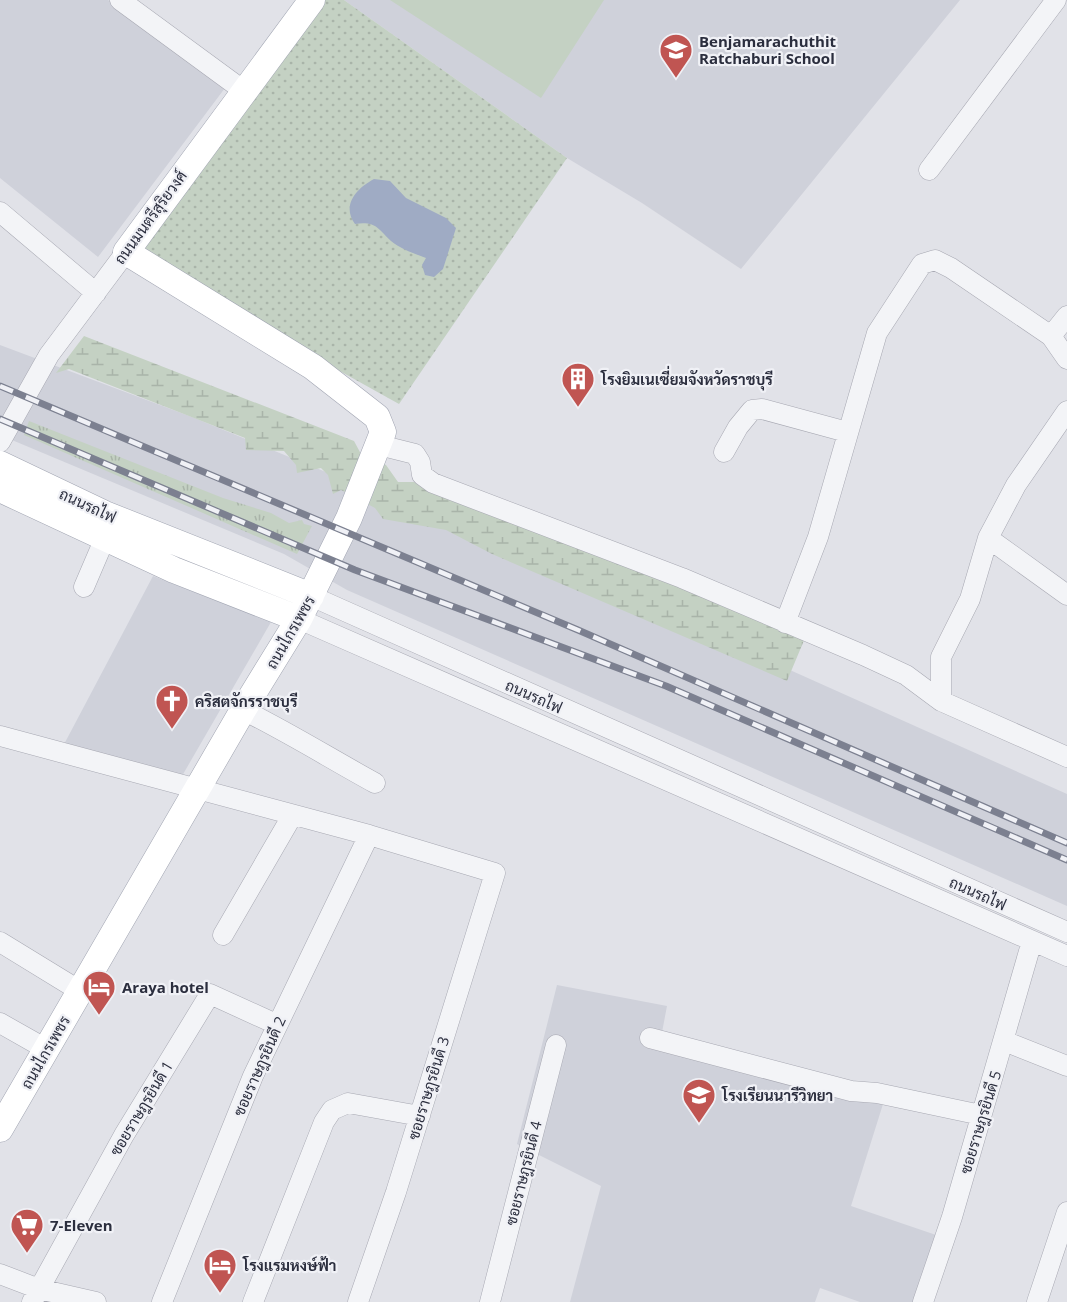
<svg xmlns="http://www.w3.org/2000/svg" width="1067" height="1302" viewBox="0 0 1067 1302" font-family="'Open Sans',Sarabun,sans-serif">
<defs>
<pattern id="grass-tufts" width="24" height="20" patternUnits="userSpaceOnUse" patternTransform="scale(1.5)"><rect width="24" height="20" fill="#c4d1c3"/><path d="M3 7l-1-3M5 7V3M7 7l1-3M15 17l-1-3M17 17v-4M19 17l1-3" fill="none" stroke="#a9b4a9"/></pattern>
<pattern id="wetland-marsh" width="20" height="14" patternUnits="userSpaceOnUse" patternTransform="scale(1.5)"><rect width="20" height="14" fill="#c4d1c3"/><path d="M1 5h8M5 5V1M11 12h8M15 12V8" fill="none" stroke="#a9b4a9"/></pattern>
<pattern id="park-dots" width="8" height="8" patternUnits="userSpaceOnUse" patternTransform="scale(1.5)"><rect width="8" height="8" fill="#c4d1c3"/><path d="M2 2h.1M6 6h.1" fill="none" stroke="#a9b4a9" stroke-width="1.8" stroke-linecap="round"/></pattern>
</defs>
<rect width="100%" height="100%" fill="#e1e2e8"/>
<path fill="#cfd1da" d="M0,0H108L228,84L98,257L0,178Z
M344,0H960L741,269L642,203L567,158Z
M0,345L192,417L584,578L1067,794V906L347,590L284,554L0,435Z
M153,576L271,622L182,776L61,750Z
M557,985L667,1006L659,1048L883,1104L851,1206L939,1236L917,1302H860L820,1288L815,1302H570L601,1186L517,1144Z"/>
<path fill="url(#grass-tufts)" d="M29,421L223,498L271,513L289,523L302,520L304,524L312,526L297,554L24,435Z"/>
<path fill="url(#wetland-marsh)" d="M84,336L354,441L361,454L386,465L398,482H414L707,595L805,638L787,681L492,554L446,530L383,519L375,508L341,490L333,494L328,475L321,468L297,473L296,465L284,451L246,450L245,438L69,369L56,373Z"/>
<path fill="url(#park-dots)" d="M312,0H344L567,158L399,404L126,252Z"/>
<path fill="#c4d1c3" d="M390,0H604L541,98Z"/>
<path fill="#9fabc4" d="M374,179L390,181L406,198L446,218L456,228L443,269L434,277L425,275L422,265L426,258C415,254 401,249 391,241C378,229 376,221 355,224C341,205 357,188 374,179Z"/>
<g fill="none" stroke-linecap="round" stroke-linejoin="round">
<g stroke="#a7a8b2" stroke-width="21">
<path id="minor" d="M120,0L244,91
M929,170L1056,0
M0,212L96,293
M1051,336L1067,316
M0,442L49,355L126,252
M379,445L415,454L420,462L422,475L433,483L682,578L863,655L906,675L941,701L1067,757
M724,452L738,427L752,410L762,409L847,432
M988,538L1067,595
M84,587L105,538
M311,596L1067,932
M299,619L1067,956
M785,623L818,537L877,333L922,264L935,260L951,268L1051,336L1067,359
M941,701V657L970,599L988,538L1016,485L1067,411
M243,710C288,732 331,759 375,783
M0,736L369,835L495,873L396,1192L358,1302
M223,935L292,816
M0,942L80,991
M0,1023L46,1049
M650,1038L851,1091L877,1093L981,1115
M1004,1041L1067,1066
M0,1274L39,1289L96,1302
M32,1302L124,1135L210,994L276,1024
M162,1302L253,1076L369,835
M253,1302L324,1122L332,1110L348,1103L420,1116
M490,1302L556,1045
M923,1302L952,1217L1032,941
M1037,1302L1067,1212"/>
</g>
<g stroke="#a1a5b2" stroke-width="27">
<path id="major" d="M0,464L105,514L311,596
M0,489L174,570L299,619
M0,1129L243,710L299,619L349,518L383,432L377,417L313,367L126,252L312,0"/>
</g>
<use href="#minor" stroke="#f3f4f7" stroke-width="20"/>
<use href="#major" stroke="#fff" stroke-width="26"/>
<g stroke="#7c8090" stroke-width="7">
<path id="rail" d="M0,386L578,630L1067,843
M0,419L355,570L666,686L1067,860"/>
</g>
<use href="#rail" stroke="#f0f1f6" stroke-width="4.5" stroke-dasharray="14" stroke-linecap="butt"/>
</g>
<defs>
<g id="school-pin" transform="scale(1.725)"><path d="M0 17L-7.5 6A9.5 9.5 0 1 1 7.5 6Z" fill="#c05552" stroke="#f0f1f6"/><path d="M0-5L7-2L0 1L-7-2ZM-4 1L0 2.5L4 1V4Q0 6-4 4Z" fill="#fff"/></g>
<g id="building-pin" transform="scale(1.725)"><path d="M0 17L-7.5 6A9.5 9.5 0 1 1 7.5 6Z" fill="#c05552" stroke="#f0f1f6"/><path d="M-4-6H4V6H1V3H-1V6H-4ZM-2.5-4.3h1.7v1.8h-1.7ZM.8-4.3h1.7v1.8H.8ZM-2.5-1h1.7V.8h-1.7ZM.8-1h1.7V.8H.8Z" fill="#fff"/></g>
<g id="church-pin" transform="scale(1.725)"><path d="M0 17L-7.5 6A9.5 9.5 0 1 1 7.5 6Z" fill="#c05552" stroke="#f0f1f6"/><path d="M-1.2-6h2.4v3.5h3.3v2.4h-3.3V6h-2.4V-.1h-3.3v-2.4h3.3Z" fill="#fff"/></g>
<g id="hotel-pin" transform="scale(1.725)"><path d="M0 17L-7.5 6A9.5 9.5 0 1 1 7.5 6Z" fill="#c05552" stroke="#f0f1f6"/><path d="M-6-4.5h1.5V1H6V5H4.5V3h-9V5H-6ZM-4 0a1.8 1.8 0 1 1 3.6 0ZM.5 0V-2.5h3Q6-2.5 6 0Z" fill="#fff"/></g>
<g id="supermarket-pin" transform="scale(1.725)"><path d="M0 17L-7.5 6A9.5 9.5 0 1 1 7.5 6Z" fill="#c05552" stroke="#f0f1f6"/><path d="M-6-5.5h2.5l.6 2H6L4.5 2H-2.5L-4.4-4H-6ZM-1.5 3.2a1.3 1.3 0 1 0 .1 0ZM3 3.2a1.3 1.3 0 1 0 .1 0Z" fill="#fff"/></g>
</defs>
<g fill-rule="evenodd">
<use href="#school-pin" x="676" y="50"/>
<use href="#building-pin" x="578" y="379"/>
<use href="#church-pin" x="172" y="701"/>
<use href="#hotel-pin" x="99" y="987"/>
<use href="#school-pin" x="699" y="1095"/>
<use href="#supermarket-pin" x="27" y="1225"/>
<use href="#hotel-pin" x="220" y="1265"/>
</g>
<g text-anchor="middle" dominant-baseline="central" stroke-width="4.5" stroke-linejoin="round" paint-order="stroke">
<g font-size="15" font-weight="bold" fill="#2b2e3e" stroke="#f0f1f6" text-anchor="start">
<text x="699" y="41">Benjamarachuthit<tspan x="699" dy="17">Ratchaburi School</tspan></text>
<text x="601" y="379">โรงยิมเนเซี่ยมจังหวัดราชบุรี</text>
<text x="195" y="701">คริสตจักรราชบุรี</text>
<text x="122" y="987">Araya hotel</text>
<text x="722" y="1095">โรงเรียนนารีวิทยา</text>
<text x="50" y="1225">7-Eleven</text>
<text x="243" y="1265">โรงแรมหงษ์ฟ้า</text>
</g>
<g font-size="15" fill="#2b2e3e" stroke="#f0f1f6">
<text transform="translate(150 217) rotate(-54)">ถนนมนตรีสุริยวงศ์</text>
<text transform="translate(88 505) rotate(25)">ถนนรถไฟ</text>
<text transform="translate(290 632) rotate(-60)">ถนนไกรเพชร</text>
<text transform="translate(534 696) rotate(24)">ถนนรถไฟ</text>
<text transform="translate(978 893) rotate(24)">ถนนรถไฟ</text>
<text transform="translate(45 1052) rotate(-60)">ถนนไกรเพชร</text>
<text transform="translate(259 1066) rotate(-66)">ซอยราษฎรยินดี 2</text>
<text transform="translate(428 1088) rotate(-73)">ซอยราษฎรยินดี 3</text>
<text transform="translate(141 1108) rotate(-59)">ซอยราษฎรยินดี 1</text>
<text transform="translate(980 1122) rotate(-73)">ซอยราษฎรยินดี 5</text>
<text transform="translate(523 1173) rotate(-76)">ซอยราษฎรยินดี 4</text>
</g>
</g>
</svg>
